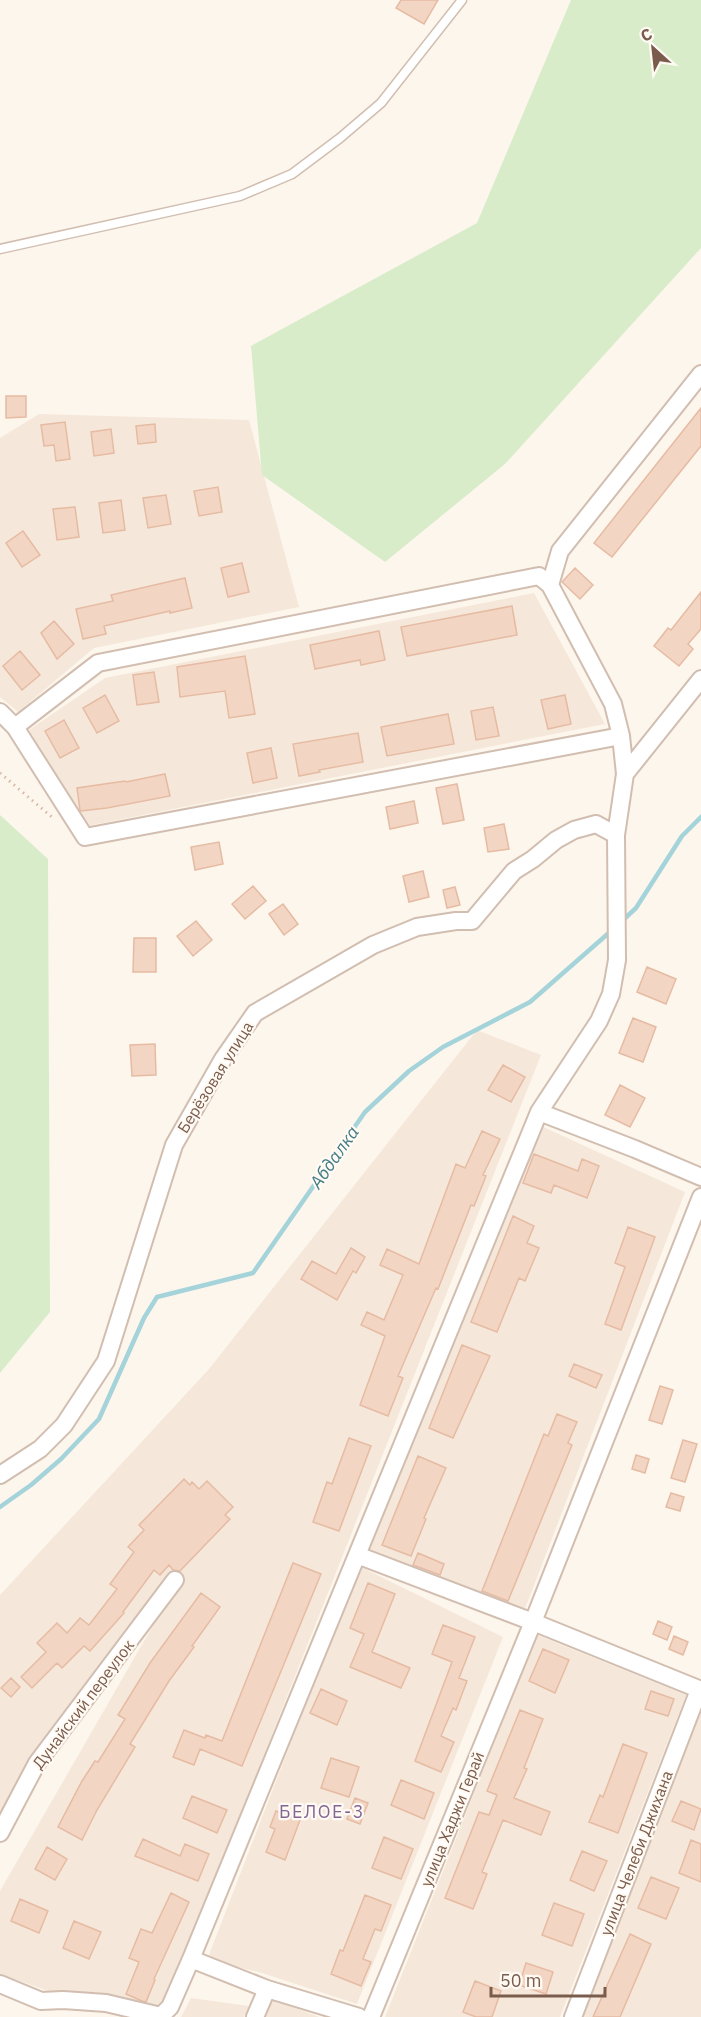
<svg xmlns="http://www.w3.org/2000/svg" width="701" height="2017" viewBox="0 0 701 2017" font-family="'IBM Plex Sans',sans-serif">
<rect width="100%" height="100%" fill="#fdf6ec"/>
<path fill="#f5e8da" d="M39,414L249,420L299,607L94,648L18,712L0,697V438Z
M534,593L605,724L82,827L29,730L105,678Z
M477,1030L541,1055L160,2017H122L0,1974V1891L159,1615L153,1595L0,1827V1595L209,1369Z
M539,1125L685,1192L523,1614L365,1554Z
M359,1566L503,1637L357,2004L262,1973L207,1960Z
M537,1635L686,1695L560,2017H385Z
M694,1706L701,1708V2017H573Z
M191,1998L249,2006L244,2017H181Z
M272,1999L319,2017H263Z"/>
<path fill="#d8ecc9" d="M571,0H701V248L505,464L385,562L262,475L251,346L477,223Z
M0,815L48,859L50,1312L0,1373Z"/>
<g fill="none" stroke-linecap="round" stroke-linejoin="round">
<path stroke="#a5d3da" stroke-width="4.5" d="M622,921L636,908L682,836L701,817
M0,1507L31,1485L61,1459L99,1419L144,1318L157,1297L253,1273L365,1112L409,1071L443,1047L530,1002L611,931"/>
</g>
<path fill="#f3d5c3" stroke="#e6bba3" stroke-width="1.5" d="M401,0H438L424,24L396,8Z
M6,396H26V417L6,418Z
M701,408V446L612,557L594,543Z
M65,422L70,459L56,461L54,445L44,446L41,425Z
M155,424L156,442L138,444L136,426Z
M111,429L114,453L94,456L91,432Z
M218,487L222,512L199,516L194,491Z
M166,495L171,524L148,528L143,498Z
M121,500L125,530L103,533L99,503Z
M75,507L79,537L57,540L53,509Z
M23,531L40,555L22,567L6,543Z
M242,563L249,592L228,597L221,568Z
M575,568L593,585L580,599L562,582Z
M185,578L192,608L170,613V611L104,626L106,634L83,639L76,609L113,601L111,595Z
M701,592V629L688,644L693,649L679,666L654,646L668,628L671,630Z
M512,606L517,635L407,656L401,627Z
M54,621L74,644L57,659L41,633Z
M379,631L385,660L361,665L360,660L315,669L310,645Z
M20,651L40,675L22,690L3,666Z
M245,656L255,714L229,718L225,691L180,697L177,667Z
M154,672L159,702L137,705L133,675Z
M105,695L119,721L97,733L83,708Z
M565,695L571,724L548,729L541,700Z
M493,707L499,736L476,740L471,711Z
M448,714L454,744L387,756L381,727Z
M64,720L79,748L60,758L45,731Z
M358,733L363,762L319,770L320,772L299,776L293,744Z
M271,748L277,778L253,783L247,753Z
M165,774L170,796L107,808L81,811L80,810L77,788L125,781L126,782Z
M457,784L464,820L443,824L436,788Z
M414,801L418,823L390,829L386,807Z
M504,824L509,849L488,852L484,828Z
M219,842L223,864L195,870L191,847Z
M423,871L429,897L409,902L403,876Z
M253,886L266,901L245,919L232,904Z
M455,887L460,905L447,908L443,890Z
M283,904L298,924L284,935L269,914Z
M196,921L212,940L193,956L177,936Z
M134,938H156V972H133Z
M647,967L676,979L666,1004L637,992Z
M633,1018L656,1027L643,1062L619,1053Z
M155,1044L156,1075L132,1076L130,1045Z
M503,1065L525,1077L511,1102L488,1090Z
M620,1085L645,1098L630,1127L605,1115Z
M482,1131L500,1139L483,1175L486,1176L474,1206L471,1205L438,1289L436,1288L398,1376L403,1378L388,1416L360,1405L385,1336L361,1325L367,1312L384,1320L403,1275L380,1265L387,1249L419,1264L456,1164L465,1168Z
M534,1154L578,1171L582,1159L599,1166L587,1198L554,1185L551,1193L523,1183Z
M513,1216L534,1226L527,1243L539,1248L525,1281L519,1278L497,1332L471,1322Z
M628,1227L655,1237L621,1330L605,1324L625,1267L615,1263Z
M351,1248L365,1257L356,1273L353,1271L337,1300L301,1279L312,1261L336,1274Z
M462,1345L490,1356L453,1438L429,1428Z
M574,1364L602,1375L596,1388L569,1376Z
M660,1386L673,1390L662,1424L649,1420Z
M557,1414L577,1422L568,1443L572,1445L508,1601L482,1591L544,1434L548,1436Z
M349,1438L371,1446L339,1531L313,1522L327,1482L332,1484Z
M683,1440L697,1444L685,1482L671,1478Z
M636,1455L649,1459L645,1473L632,1469Z
M418,1456L446,1468L424,1518L426,1519L411,1556L382,1545Z
M184,1479L190,1485L192,1482L199,1489L207,1481L233,1507L225,1515L230,1519L180,1571L173,1570L169,1565L160,1575L154,1570L123,1612L124,1613L90,1651L84,1646L62,1668L57,1663L32,1688L21,1677L46,1652L37,1643L57,1623L67,1633L80,1618L89,1625L117,1589L110,1584L134,1552L128,1547L144,1530L139,1525Z
M671,1493L684,1497L680,1511L666,1507Z
M418,1553L444,1564L440,1575L413,1565Z
M293,1563L321,1574L242,1766L200,1749L194,1765L173,1757L184,1730L205,1738L206,1735L222,1741Z
M368,1583L395,1594L372,1652L410,1668L401,1688L350,1667L364,1634L350,1628Z
M201,1593L220,1607L192,1646L194,1647L169,1681L130,1744L135,1747L97,1810L82,1840L58,1827L82,1781L95,1761L98,1762L125,1719L118,1715L150,1663Z
M658,1621L672,1627L667,1640L653,1634Z
M443,1625L475,1637L459,1678L467,1681L456,1710L453,1708L441,1736L454,1742L441,1772L415,1761L452,1662L432,1654Z
M674,1636L688,1642L683,1655L669,1649Z
M543,1649L569,1660L555,1693L529,1681Z
M11,1678L20,1687L11,1697L1,1688Z
M321,1689L347,1701L337,1725L310,1713Z
M651,1691L674,1699L668,1716L645,1709Z
M520,1710L543,1719L524,1768L527,1769L514,1798L550,1812L541,1835L503,1820L482,1872L487,1874L473,1909L445,1898L479,1812L489,1815L497,1795L487,1791Z
M623,1744L647,1753L618,1833L589,1822L600,1795L603,1797Z
M331,1758L359,1767L349,1797L321,1788Z
M401,1780L434,1793L424,1819L391,1805Z
M192,1796L227,1810L217,1833L183,1818Z
M355,1798L368,1803L360,1824L347,1819Z
M681,1801L701,1809L694,1830L672,1821Z
M276,1811L300,1820L285,1860L266,1852L275,1829L270,1827Z
M384,1837L413,1849L401,1879L372,1868Z
M143,1839L180,1856L185,1844L209,1854L198,1881L135,1856Z
M691,1840L701,1844V1882L679,1873Z
M47,1847L67,1859L55,1880L35,1869Z
M582,1851L607,1861L594,1891L570,1880Z
M651,1877L679,1888L666,1919L638,1908Z
M171,1893L189,1902L154,1979L155,1980L146,2002L142,2001L126,1994L139,1962L129,1958L141,1929L152,1933Z
M365,1895L391,1905L381,1931L375,1929L363,1959L371,1962L361,1986L331,1974L340,1950L343,1951Z
M20,1899L48,1911L39,1933L11,1921Z
M554,1903L584,1914L572,1946L542,1935Z
M74,1921L101,1932L89,1959L63,1948Z
M630,1934L651,1944L620,2017H593Z
M526,1963L553,1972L546,1994L519,1985Z
M475,1981L501,1991L492,2017H476L463,2012Z"/>
<g fill="none" stroke-linecap="round" stroke-linejoin="round">
<g stroke="#d1beb0" stroke-width="11">
<path id="lane" d="M0,249L240,196L292,174L340,138L381,103L462,0"/>
</g>
<g stroke="#d1beb0" stroke-width="20">
<path id="street" d="M0,712L15,727L85,837L621,736
M15,727L98,663L539,576L550,585L560,551L701,374
M625,774L701,679
M539,1112L635,1149L701,1177
M0,1475L40,1449L64,1425L106,1361L174,1145L223,1059L255,1013L373,945L417,927L456,921H472L514,871L533,859L556,840L574,830L596,824L616,835
M357,1555L533,1622L701,1690
M0,1833L37,1763L175,1580
M191,1959L267,1989L359,2017
M0,1984L41,2001L63,2000L106,2003L161,2016L170,2007L191,1959L539,1112L599,1021L611,994L617,960L616,835L625,774L621,736L613,704L550,585
M255,2017L267,1989
M371,2017L533,1622L701,1197
M573,2017L699,1690"/>
</g>
<path stroke="#d9b8a5" stroke-width="3" stroke-dasharray="1.5 4.5" stroke-linecap="butt" d="M0,773L53,818"/>
<use href="#lane" stroke="#fff" stroke-width="8"/>
<use href="#street" stroke="#fff" stroke-width="16"/>
</g>
<g text-anchor="middle" dominant-baseline="central" stroke-width="4.5" stroke-linejoin="round" paint-order="stroke">
<g font-size="16" fill="#7a5c4d" stroke="#fffaf3">
<text transform="translate(215 1077) rotate(-58)">Берёзовая улица</text>
<text transform="translate(83 1704) rotate(-53)">Дунайский переулок</text>
<text transform="translate(452 1819) rotate(-68)">улица Хаджи Герай</text>
<text transform="translate(636 1853) rotate(-69)">улица Челеби Джихана</text>
</g>
<g font-size="18" font-style="italic" fill="#437c86" stroke="#fffaf3">
<text transform="translate(334 1157) rotate(-55)">Абдалка</text>
</g>
<g font-size="18" letter-spacing="1.5" fill="#846695" stroke="#fffaf3">
<text x="322" y="1811">БЕЛОЕ-3</text>
</g>
</g>
<g transform="translate(653 48) rotate(333)" stroke="#fffaf3" stroke-width="4.5" paint-order="stroke">
<path d="M0-4.5L10 22L0 15L-10 22Z" fill="#7a5c4d"/>
<text y="-9" font-size="16" font-weight="bold" text-anchor="middle" fill="#7a5c4d">С</text>
</g>
<path d="M491 1987v9h114v-9" fill="none" stroke="#7a5c4d" stroke-width="3"/>
<text x="500" y="1987" font-size="18" fill="#7a5c4d" stroke="#fffaf3" stroke-width="4.5" paint-order="stroke">50 m</text>
</svg>
